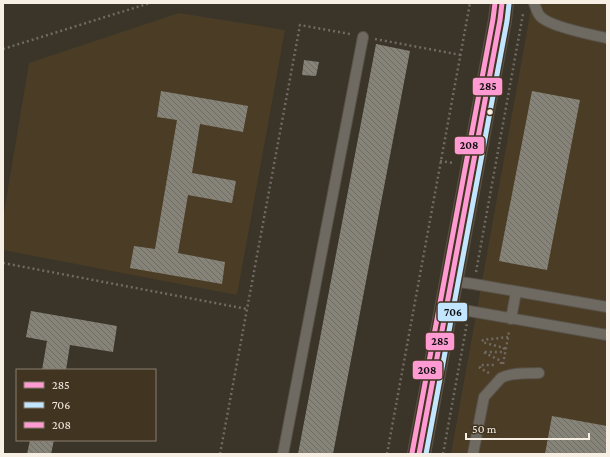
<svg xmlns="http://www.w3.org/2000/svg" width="610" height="457" viewBox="0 0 610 457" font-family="'Crimson Pro',serif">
<defs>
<pattern id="building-back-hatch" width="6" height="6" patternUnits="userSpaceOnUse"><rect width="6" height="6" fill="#868379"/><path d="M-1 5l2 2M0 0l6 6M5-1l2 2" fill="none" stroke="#6e6b64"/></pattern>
</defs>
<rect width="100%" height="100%" fill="#3a3429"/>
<path fill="#4b3d25" d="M532,3H607V454H451Z
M179,13L285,30L237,295L3,250V218L29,63Z"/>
<path fill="url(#building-back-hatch)" d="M376,44L410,51L333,454H298Z
M304,60L319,62L316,76L302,75Z
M161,91L248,106L243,132L200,124L192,173L236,181L232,203L188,195L178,253L225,262L222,284L130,268L134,246L155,249L177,120L157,117Z
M532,91L580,100L547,270L499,261Z
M31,311L117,326L113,352L70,345L66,370H42L47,341L26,337Z
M552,416L607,426V454H545Z
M30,440H54L51,454H27Z"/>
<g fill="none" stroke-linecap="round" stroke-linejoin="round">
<g stroke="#585249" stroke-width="12">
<path id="service" d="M534,3C536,7 537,14 541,17C551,27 592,35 607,38
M451,281L474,284L607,307
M446,307L607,335
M511,319L516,292
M283,454L363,37
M473,454L484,397L501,378C512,372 527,374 539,373"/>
</g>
<g stroke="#585249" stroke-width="24">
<path id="tertiary" d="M419,454L500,20L502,3"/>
</g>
<path stroke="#706a63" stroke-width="2.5" stroke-dasharray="2 3" stroke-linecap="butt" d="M375,39L461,55
M3,49L150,3
M440,161L454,163
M3,263L247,309
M476,272L523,14
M501,364V361L483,352H502L504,348L482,342L483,340L508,337
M503,364L509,332
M489,373L480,368V365H495
M220,454L300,25L350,34
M387,454L470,3
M443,454L467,323"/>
<use href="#service" stroke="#6f6a61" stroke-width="10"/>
<use href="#tertiary" stroke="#6f6a61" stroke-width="22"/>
<g stroke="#413522" stroke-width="8">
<path id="bus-1" d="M419,454L500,20L502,3"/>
</g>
<g stroke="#413522" stroke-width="8">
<path id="bus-2" d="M426,454L507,21L509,4"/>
</g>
<g stroke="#413522" stroke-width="8">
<path id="bus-3" d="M412,453L493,19L495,3"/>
</g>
<use href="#bus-1" stroke="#ff9ad2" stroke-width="5"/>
<use href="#bus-2" stroke="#c2e6ff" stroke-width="5"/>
<use href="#bus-3" stroke="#ff9ad2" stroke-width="5"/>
</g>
<circle fill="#f7efe4" stroke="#413522" stroke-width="1.5" cx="490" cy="112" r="3.5"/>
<g stroke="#413522" stroke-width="1.5">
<rect x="472" y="77" width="31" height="19" rx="4" fill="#ff9ad2"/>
<rect x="454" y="136" width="31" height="19" rx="4" fill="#ff9ad2"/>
<rect x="437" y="302" width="31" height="20" rx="4" fill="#c2e6ff"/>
<rect x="425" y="332" width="30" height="19" rx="4" fill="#ff9ad2"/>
<rect x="412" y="360" width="31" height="20" rx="4" fill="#ff9ad2"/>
</g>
<g font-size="11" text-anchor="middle" font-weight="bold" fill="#111">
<text x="488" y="90">285</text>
<text x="469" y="149">208</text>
<text x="453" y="316">706</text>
<text x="440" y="345">285</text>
<text x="427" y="374">208</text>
</g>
<rect width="610" height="457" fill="none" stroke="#f7efe4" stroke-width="8"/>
<rect x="16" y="369" width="140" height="72" fill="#413522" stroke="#8a7f70"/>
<rect x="24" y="382" width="20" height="6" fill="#ff9ad2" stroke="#8a7f70"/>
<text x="52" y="389" font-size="12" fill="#f7efe4">285</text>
<rect x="24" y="402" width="20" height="6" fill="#c2e6ff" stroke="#8a7f70"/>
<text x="52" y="409" font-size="12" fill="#f7efe4">706</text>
<rect x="24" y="422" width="20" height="6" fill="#ff9ad2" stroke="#8a7f70"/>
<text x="52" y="429" font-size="12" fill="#f7efe4">208</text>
<path d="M466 433v6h123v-6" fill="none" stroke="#f7efe4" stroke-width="2"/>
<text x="472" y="433" font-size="12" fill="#f7efe4" stroke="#413522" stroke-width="3" paint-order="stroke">50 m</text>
</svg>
